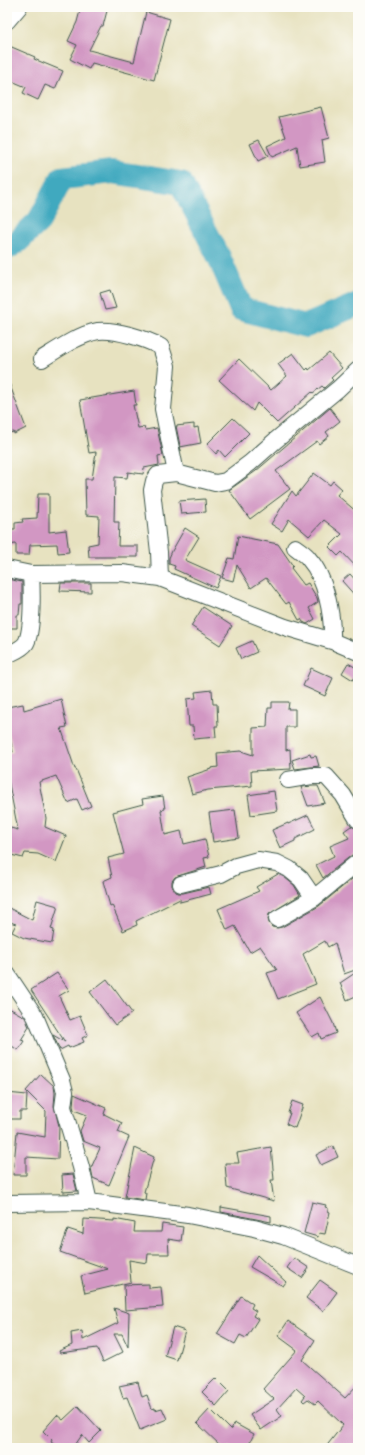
<svg xmlns="http://www.w3.org/2000/svg" width="365" height="1455" viewBox="0 0 365 1455" font-family="'Old Standard TT',serif">
<rect width="100%" height="100%" fill="#fdfcf7"/>
<filter id="ink" filterUnits="userSpaceOnUse"><feTurbulence type="fractalNoise" baseFrequency=".025" numOctaves="2"/><feDisplacementMap in="SourceGraphic" scale="8" xChannelSelector="R" yChannelSelector="G"/><feConvolveMatrix kernelMatrix="1 2 1 2 8 2 1 2 1" color-interpolation-filters="sRGB"/></filter>
<filter id="wash" filterUnits="userSpaceOnUse"><feTurbulence type="fractalNoise" baseFrequency=".012" numOctaves="4" result="noise"/><feDisplacementMap in="SourceGraphic" scale="16" xChannelSelector="R" yChannelSelector="G"/><feGaussianBlur stdDeviation="0.9" result="paint"/><feColorMatrix in="noise" values="0 0 0 0 0 0 0 0 0 0 0 0 0 0 0 0 0 1.4 0 .05"/><feComposite in="paint" operator="in"/></filter>
<g filter="url(#wash)">
<rect width="100%" height="100%" fill="#e7e2c0"/>
<g fill="none" stroke-linecap="round" stroke-linejoin="round">
<path stroke="#3fa9bf" stroke-width="24" d="M7,248L17,242L39,221L62,178L112,172L181,183L219,257L241,309L306,326L358,304"/>
</g>
<g id="blocks">
<path fill="#d297c3" d="M81,7H108L103,26H101L89,50L134,62L146,12L170,19L154,80L92,63L89,69L70,59L77,45L68,41L77,22Z
M7,45L35,57L34,59L63,71L55,89L45,85L38,100L23,93L26,87L7,79Z
M321,107L329,138L322,140L325,162L300,166L297,146L272,157L267,146L286,137L279,117Z
M259,140L268,156L258,161L250,144Z
M110,290L116,308L105,310L100,293Z
M293,353L306,370L308,368L309,370L329,353L342,368L331,378L333,380L324,388L322,386L313,393L312,392L277,423L257,403L253,411L219,380L239,359L271,390L287,376L278,364Z
M7,380H8L26,428L14,434V432L7,433Z
M134,391L136,405H133L138,428L144,427L145,430L157,428L163,455L158,456L159,465L144,468L143,474L128,472L127,478L115,477L114,522H119L118,546H138V557H89L88,545L98,543L99,516L86,515L85,479H92L96,452L89,453L80,400Z
M330,408L340,421L326,432L329,436L319,444L317,441L276,471L290,489L250,519L229,490L256,471Z
M233,418L249,433L225,457L219,450L216,454L207,444Z
M194,424V428L198,427L201,443L180,447L181,451L176,426Z
M314,473L330,485L333,481L342,489L337,495L358,513V569L342,552L338,556L329,547L342,534L324,520L309,536L289,519L282,531L271,524L292,491L296,496Z
M38,494H49V532L66,530L69,552L58,553L57,544L30,545L29,555H16V544L7,545V529H15V523L23,522L22,519L37,518Z
M205,499L206,512L181,514L179,501Z
M185,528L199,537L185,560L221,576L216,588L174,569L175,566L169,564V558L172,551Z
M238,536L278,544L293,566L291,568L304,585L308,583L317,598L318,602L309,608L315,619L307,624L303,622L301,619L299,620L289,602L286,604L266,578L251,588L237,565L233,581L222,578L229,558L234,559Z
M350,574L358,583V599L342,581Z
M7,579L22,582V604H20L19,615H17V628H7Z
M61,583H91V592L60,591Z
M203,607L232,626L220,645L191,626Z
M252,641L257,652L241,659L236,648Z
M348,663L358,669V673L353,680L342,673Z
M311,668L333,678L325,696L303,686Z
M212,690L213,704H217L218,726H215L216,737L194,739L193,726H189L187,699L196,698L195,692Z
M61,699L67,727L61,728L75,769H76L91,806L82,810L77,799L68,803L56,776L39,782L46,818L45,827L66,836L56,862L38,854L25,853L23,858L7,854V827L18,830L7,774V753L13,752L7,726V707L23,704L24,710Z
M272,702H289L288,709H295V727H286V750L290,749L291,769L251,771L252,786L208,790L192,794L187,777L211,769V768L218,767L217,753L241,751L253,755V728L267,727L268,708H272Z
M310,754L311,757L316,756L319,766L295,769L292,760Z
M313,786H318L325,803L308,806L301,787Z
M274,791L277,811L251,815L248,795Z
M163,796L165,809L161,810L165,835L181,831L184,844L205,839L209,857L204,858L206,867L175,877L172,881V887L174,891L178,893H183L209,887L211,894L180,902V899L136,921L137,925L123,931L112,905L110,906L103,881L112,877L108,858L124,854L113,812L143,804L142,799Z
M235,810L239,838L213,842L209,813Z
M308,815L315,829L295,839V841L280,848L272,830L288,823V824Z
M351,826L358,829V853L352,855L323,878L316,865L334,856L330,846L349,838L344,831Z
M278,874L284,877L294,885L300,895L269,914L268,919L269,923L272,927L277,928L282,927L319,906L358,874V969L344,974L335,943L328,947L325,941L303,954L316,984L278,999L267,973L277,970L260,946L250,952L235,926L227,930L218,909L259,891L256,887Z
M37,900L58,906L51,929L54,930L52,943L24,938L12,932L16,924L7,921V907L32,920Z
M358,971V995L347,1000L340,983Z
M57,973L69,990L59,996L70,1020L80,1016L88,1035L82,1038L84,1042L69,1048L68,1046L60,1050L53,1035L65,1042L31,990Z
M107,979L132,1013L115,1025L90,992Z
M320,997L333,1023L336,1033L321,1039L319,1033L312,1037L296,1013Z
M7,1007L25,1017L29,1027L21,1040L24,1041L18,1050L7,1043Z
M41,1074L54,1086L55,1093L54,1106L59,1126L58,1159L26,1157V1175H13L17,1132L45,1137L46,1111L26,1091Z
M7,1093L27,1095L26,1111H20V1119H7Z
M74,1094L106,1108L104,1114L122,1123L118,1132L129,1137L109,1185L93,1178L91,1168L100,1148L83,1141L80,1131L87,1115L74,1110L73,1106Z
M292,1101L303,1105L295,1128L286,1124L290,1113H288Z
M333,1146L338,1157L321,1165L316,1155Z
M271,1147L274,1180H271L274,1201L227,1188L225,1163H239L237,1153Z
M135,1148L154,1157L144,1192L146,1193L145,1200L125,1197Z
M73,1174L77,1191L63,1192L62,1175Z
M312,1202L326,1205L325,1207L328,1208V1211L330,1212L325,1234L319,1233L318,1237L304,1233Z
M221,1207L271,1216V1222L221,1212Z
M84,1219L114,1221V1219L135,1223L134,1232H161L162,1224L183,1227L181,1241L168,1239L169,1254H148L147,1263L129,1260L131,1282L85,1293L81,1276L108,1269L60,1252L68,1229L83,1234Z
M257,1255L286,1282L283,1286L250,1267Z
M294,1258L309,1268L302,1278L287,1268Z
M320,1280L337,1292L323,1311L306,1298Z
M149,1284V1288L161,1287L163,1307L125,1310L124,1285Z
M241,1296L253,1304L251,1308L256,1311L253,1316L258,1319L246,1338L240,1335L235,1344L217,1334Z
M114,1308L129,1313L128,1347L122,1334H114L123,1352L103,1362L97,1348L60,1353L59,1351L72,1345L71,1333L82,1331L83,1340L118,1323Z
M288,1321L315,1340L302,1360L345,1398L358,1384V1441L352,1448H325L343,1425L318,1401L315,1404L308,1399L304,1402L302,1400L305,1396L296,1388L277,1409L282,1416L261,1430L250,1415L274,1399L263,1389L297,1350L278,1336Z
M173,1327L185,1331L177,1360L165,1356Z
M216,1378L229,1391L216,1406L202,1392Z
M138,1382L142,1397L147,1395L152,1409L155,1408V1410L162,1408L167,1419L140,1430L127,1397L123,1398L119,1386Z
M78,1406L101,1431L89,1443L82,1435L73,1448H59L51,1442L52,1440L43,1431L57,1415L63,1420Z
M210,1409L231,1430L234,1423L254,1434L247,1448H223L197,1423Z"/>
</g>
</g>
<g filter="url(#ink)">
<use href="#blocks" fill-opacity="0" stroke="#3d5649" stroke-width="1"/>
<g fill="none" stroke-linecap="round" stroke-linejoin="round">
<g stroke="#3d5649" stroke-width="18">
<path id="street" d="M7,21L19,7
M42,359C58,349 80,334 98,331C115,329 147,339 161,347L167,366L163,409L176,473
M295,547C300,551 306,554 309,559C326,578 333,616 332,641
M7,569L31,574L122,573L160,578L285,627L332,641L358,652
M160,578L159,552L152,490L154,481L158,475L176,473L215,483L226,481L250,463L276,440L338,389L358,370
M7,655C13,652 22,649 26,643C33,630 32,590 31,574
M288,780L312,776H326L343,795L358,820
M181,884L221,874L236,866L258,860L277,863L289,869L301,879L314,898
M277,919L314,898L358,862
M7,974L35,1016L62,1080L65,1092L63,1107L81,1167L89,1202
M7,1203L89,1202L188,1215L254,1228L283,1236L358,1266"/>
</g>
<use href="#street" stroke="#fff" stroke-width="16"/>
</g>
</g>
<rect width="365" height="1455" fill="none" stroke="#fdfcf7" stroke-width="24"/>
</svg>
